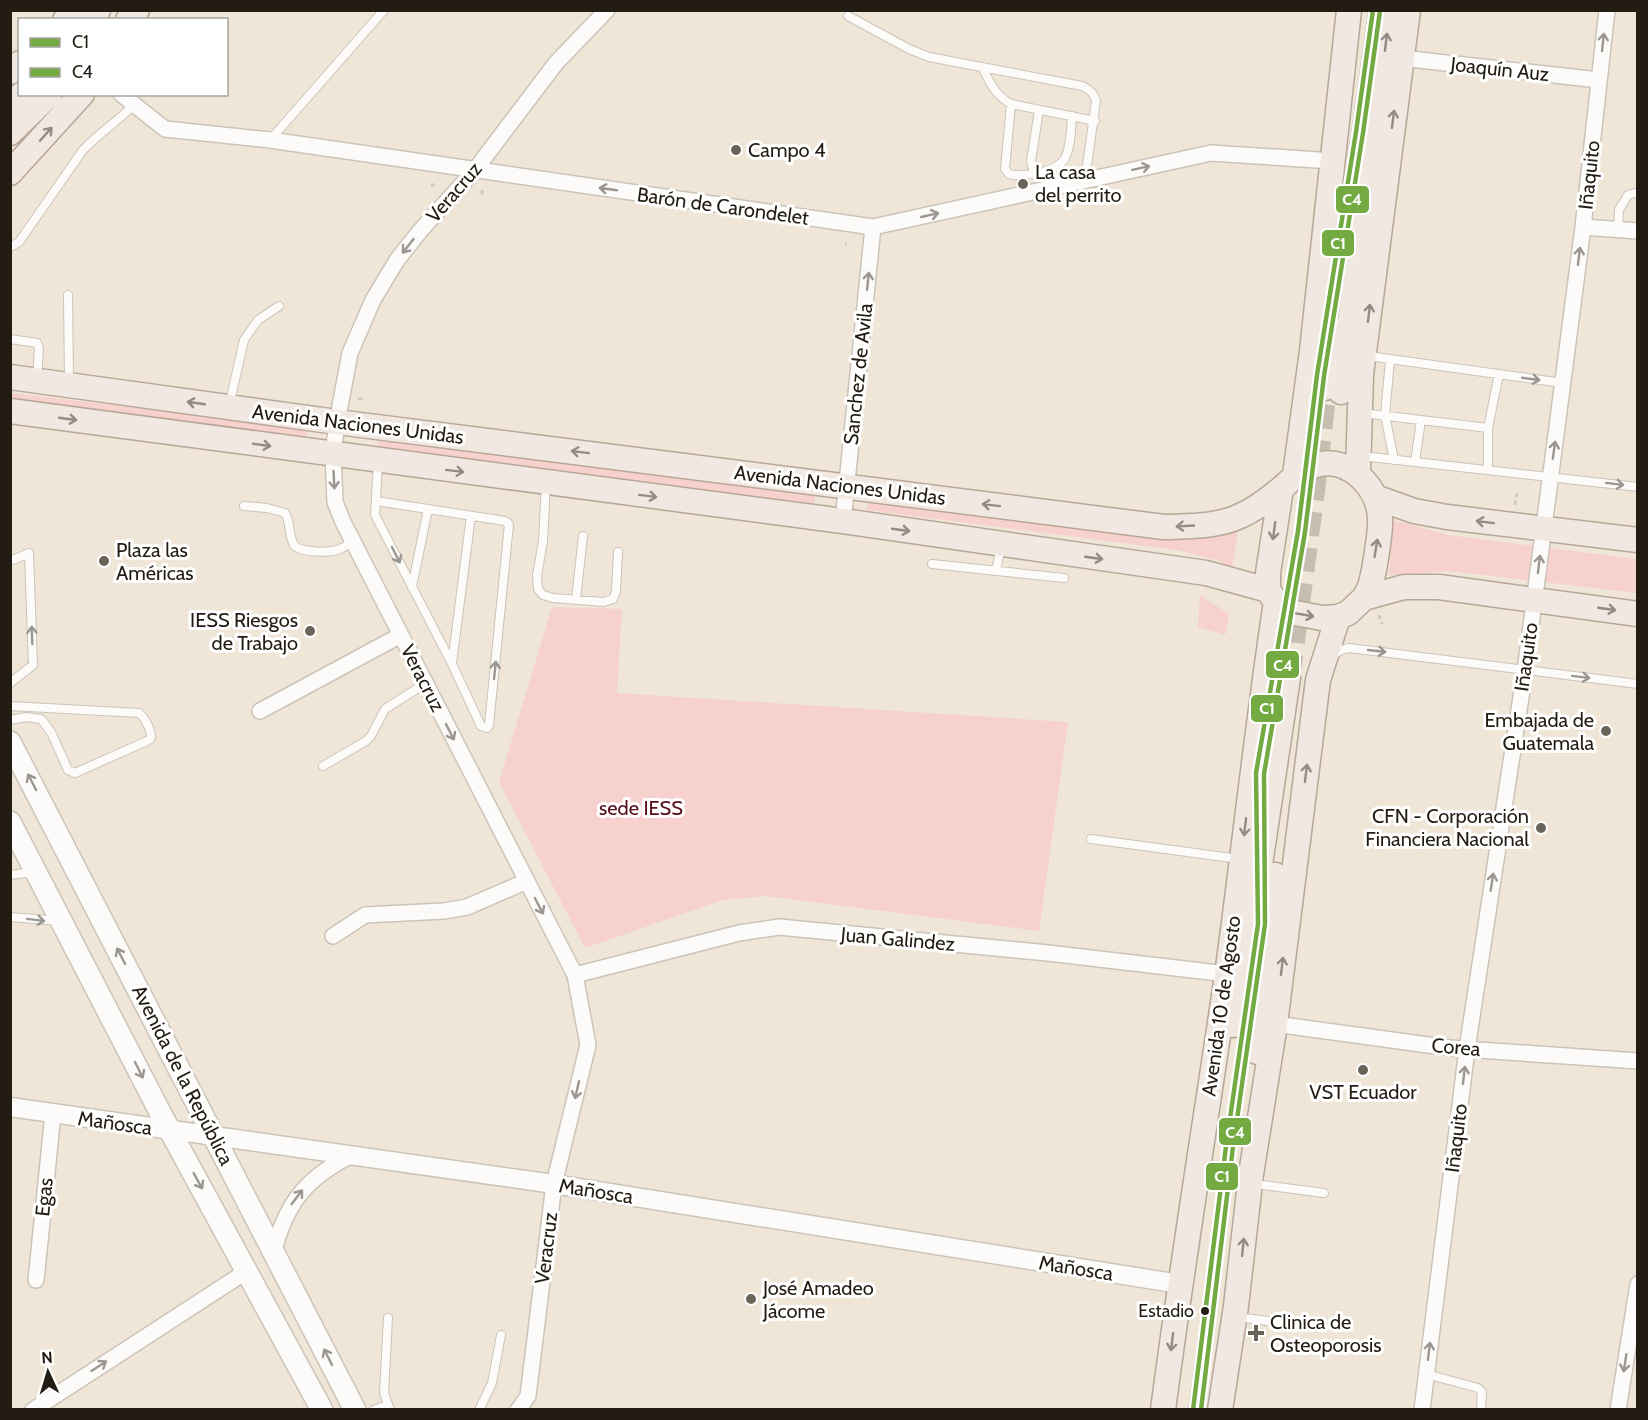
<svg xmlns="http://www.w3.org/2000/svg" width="1648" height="1420" viewBox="0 0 1648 1420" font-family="Cabin,sans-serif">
<rect width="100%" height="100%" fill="#efe6d8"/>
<path fill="#f6d1cd" d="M11,393L307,428L306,441L11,403Z
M379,435L817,490L814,504L377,448Z
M868,498L1192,538L1238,532L1232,568L1219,561L1177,550L867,510Z
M1393,520L1448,535L1637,559V593L1449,571L1389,575Z
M1200,595L1229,614L1225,635L1198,627Z
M552,607L622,609L617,693L1068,722L1039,931L765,896L723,900L585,948L499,782Z"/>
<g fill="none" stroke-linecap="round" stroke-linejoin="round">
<path stroke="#c6beb1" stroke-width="24" stroke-dasharray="24 12" stroke-linecap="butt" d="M1288,678L1313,491L1325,388"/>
<g stroke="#cbc4b9" stroke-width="10">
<path id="service" d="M848,16L909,49L929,57L1082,86C1090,90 1094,93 1096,101L1085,180
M983,68C989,82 996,96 1011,104L1095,121
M1011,104L1005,169L1009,174L1013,175C1028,175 1057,173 1065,158C1071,147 1071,129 1072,116
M271,139L384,10
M1034,173L1031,161L1039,110
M1618,229L1619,210L1628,195L1638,192
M10,247L19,242L83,150C99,133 118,121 134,105
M68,295L69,383
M1329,300L1356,132L1373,10
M10,339L37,343L39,348L37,379
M1368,356L1563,383
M1390,360L1385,415L1394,460
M229,406L244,340L258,320L279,306
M1362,413L1488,428
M1362,456L1638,487
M1415,462L1421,420
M1488,470V428L1499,374
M546,484L543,541L537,576L538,589L543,595L553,598L604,602L613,599L616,591L618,552
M376,501L505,521L509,524L489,725L487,728L481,726L452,664L375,515L378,463
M244,506L267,508L285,513C291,522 288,535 294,545C300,553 331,553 340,549C344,547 348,544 353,542
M10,561L29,553L33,665L10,683
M932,564L1064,578
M996,571L1001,546
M412,587L428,509
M576,599L583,536
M1332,656L1341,650L1349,648L1638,684
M452,663L471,516
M10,706L139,713C145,718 151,729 151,738L147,741L75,773L68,770L51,732L41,719L26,717L10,720
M323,766L366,741L371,736L385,709L426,683
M1091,839L1239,859
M10,875L34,872
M10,917L60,921
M1254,1184L1324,1193
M1236,1317L1315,1327
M388,1318L384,1393L390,1410
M1426,1374L1478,1388L1482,1392L1481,1410
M374,1410L387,1405
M479,1410L492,1383L501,1335
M1193,1410L1244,1024"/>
</g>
<g stroke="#cbc4b9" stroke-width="18">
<path id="minor" d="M1401,58L1599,80
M121,94L165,129L270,140L873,227L1211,153L1333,161
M1583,227L1638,231
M843,521L873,227
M260,711L401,635
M333,936L365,915L444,911L467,907L527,881
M575,975L739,933L779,927L1048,953L1227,974
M1275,1024L1450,1048L1638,1061
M274,1250C286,1205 305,1179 348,1157
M36,1280L53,1114
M33,1410L247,1271
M518,1410L528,1396L554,1184L588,1045L575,975L343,522L335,502L333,454L337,422L350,353L373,300L397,260L420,231L475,170L556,63L607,10
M1422,1410L1467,1049L1525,671L1548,496L1583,227L1607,10
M1618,1410L1638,1284"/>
</g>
<g stroke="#cbc4b9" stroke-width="21">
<path id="tertiary" d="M10,1107L554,1184L1180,1284"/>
</g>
<g stroke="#cbc4b9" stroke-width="24">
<path id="secondary" d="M10,742L355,1410
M10,822L162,1116L322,1410"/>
</g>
<g stroke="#b8a698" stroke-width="27">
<path id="primary" d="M65,20L74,10
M92,20L98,10
M128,20L137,10
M10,72L20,63
M10,106L22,94
M10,133L50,94
M10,173L82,94
M10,377L337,422L1164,527C1189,526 1217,527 1240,516C1254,510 1270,498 1282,488C1293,478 1304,467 1320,464C1351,458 1379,489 1380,518C1381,530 1374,575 1370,586C1369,590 1366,594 1364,598
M1325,388L1331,329
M1341,392L1390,10
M10,411L843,521L1206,573L1268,590L1276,602L1290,612L1322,618L1338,617L1348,613L1364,598L1404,587H1439L1638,614
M1358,474L1361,375L1408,10
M1295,475L1312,351L1349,10
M1375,497L1414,511L1447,517L1638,540
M1268,590V573L1281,489
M1233,1025L1241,991L1288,678
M1257,1052L1260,991L1275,875
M1163,1410C1182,1264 1206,1120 1227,975C1244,851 1257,726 1276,602
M1220,1410L1236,1306L1251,1174L1275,1024L1318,680L1338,617"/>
</g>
<path stroke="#cecbc6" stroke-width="3" stroke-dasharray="4.5 3" stroke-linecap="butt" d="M431,186L434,184
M482,190V196
M845,244H847
M358,399H364
M1515,505L1517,493
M1379,615L1382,624"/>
<use href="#service" stroke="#fdfbf9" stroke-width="8"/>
<use href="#minor" stroke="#fdfbf9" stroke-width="15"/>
<use href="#tertiary" stroke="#fdfbf9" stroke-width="18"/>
<use href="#secondary" stroke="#fdfbf9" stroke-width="21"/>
<use href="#primary" stroke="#f1e8e1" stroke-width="24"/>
<g stroke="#fff" stroke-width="9">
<path id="bus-1" d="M1193,1410L1226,1146L1258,924L1256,773L1298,531L1317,375L1356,132L1373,10"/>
</g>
<g stroke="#fff" stroke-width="9">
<path id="bus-2" d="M1201,1410L1233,1147L1265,924L1264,774L1305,532L1324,376L1363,133L1380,11"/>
</g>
<use href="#bus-1" stroke="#74aa42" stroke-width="4.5"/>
<use href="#bus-2" stroke="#74aa42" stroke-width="4.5"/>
</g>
<defs><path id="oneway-shaft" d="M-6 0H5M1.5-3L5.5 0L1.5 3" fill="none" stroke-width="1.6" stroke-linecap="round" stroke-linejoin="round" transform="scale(1.5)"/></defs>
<g stroke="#948c84">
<use href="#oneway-shaft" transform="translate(1386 42) rotate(-83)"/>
<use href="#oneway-shaft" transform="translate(1393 119) rotate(-83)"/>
<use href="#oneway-shaft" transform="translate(46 134) rotate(-48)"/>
<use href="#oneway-shaft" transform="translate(1369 313) rotate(-83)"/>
<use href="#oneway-shaft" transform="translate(196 403) rotate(-172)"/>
<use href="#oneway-shaft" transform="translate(68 419) rotate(8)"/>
<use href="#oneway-shaft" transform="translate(262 445) rotate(8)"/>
<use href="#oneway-shaft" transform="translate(580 452) rotate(-173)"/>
<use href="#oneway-shaft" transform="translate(455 471) rotate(7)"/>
<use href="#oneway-shaft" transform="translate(648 496) rotate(7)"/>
<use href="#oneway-shaft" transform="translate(991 505) rotate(-173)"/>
<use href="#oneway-shaft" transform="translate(1485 522) rotate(-173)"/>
<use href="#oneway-shaft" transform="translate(1185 526) rotate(177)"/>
<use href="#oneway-shaft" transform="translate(901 530) rotate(8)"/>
<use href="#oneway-shaft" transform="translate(1274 531) rotate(98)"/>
<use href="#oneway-shaft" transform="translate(1376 548) rotate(-81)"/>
<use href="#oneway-shaft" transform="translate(1094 558) rotate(8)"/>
<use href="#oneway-shaft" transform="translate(1607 609) rotate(8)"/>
<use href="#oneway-shaft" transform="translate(1305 615) rotate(10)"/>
<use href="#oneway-shaft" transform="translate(1306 773) rotate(-83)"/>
<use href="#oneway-shaft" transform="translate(1245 827) rotate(97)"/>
<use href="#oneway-shaft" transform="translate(1282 966) rotate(-83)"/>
<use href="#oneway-shaft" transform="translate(1243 1247) rotate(-84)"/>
<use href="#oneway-shaft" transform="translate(1172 1342) rotate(97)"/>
</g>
<g stroke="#9a9792">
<use href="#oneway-shaft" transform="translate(1603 42) rotate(-84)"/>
<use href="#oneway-shaft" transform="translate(1141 168) rotate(-12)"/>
<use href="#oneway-shaft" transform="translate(608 189) rotate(-172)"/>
<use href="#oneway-shaft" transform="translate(930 215) rotate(-13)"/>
<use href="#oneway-shaft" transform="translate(408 246) rotate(128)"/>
<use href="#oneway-shaft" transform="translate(1579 256) rotate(-83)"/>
<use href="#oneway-shaft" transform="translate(868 281) rotate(-84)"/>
<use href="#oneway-shaft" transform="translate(1531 379) rotate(8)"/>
<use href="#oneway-shaft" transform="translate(1554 450) rotate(-82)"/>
<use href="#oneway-shaft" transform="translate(334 480) rotate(87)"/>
<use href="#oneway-shaft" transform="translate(1615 484) rotate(7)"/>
<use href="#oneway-shaft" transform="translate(396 555) rotate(63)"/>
<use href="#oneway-shaft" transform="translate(1539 564) rotate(-83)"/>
<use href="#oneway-shaft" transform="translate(32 635) rotate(-92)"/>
<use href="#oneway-shaft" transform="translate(1377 651) rotate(6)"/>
<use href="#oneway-shaft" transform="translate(495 670) rotate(-84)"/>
<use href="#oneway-shaft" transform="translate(1581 677) rotate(7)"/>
<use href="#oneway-shaft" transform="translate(450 732) rotate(63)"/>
<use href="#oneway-shaft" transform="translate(32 782) rotate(-117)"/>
<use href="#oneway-shaft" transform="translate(1492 882) rotate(-81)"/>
<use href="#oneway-shaft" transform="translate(539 906) rotate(63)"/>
<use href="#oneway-shaft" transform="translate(36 920) rotate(7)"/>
<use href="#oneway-shaft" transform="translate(121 956) rotate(-117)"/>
<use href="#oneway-shaft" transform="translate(139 1070) rotate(63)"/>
<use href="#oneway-shaft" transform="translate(1464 1075) rotate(-83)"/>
<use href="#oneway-shaft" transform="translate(577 1090) rotate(103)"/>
<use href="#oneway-shaft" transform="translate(198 1181) rotate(61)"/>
<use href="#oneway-shaft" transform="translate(297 1197) rotate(-53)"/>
<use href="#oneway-shaft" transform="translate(1429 1351) rotate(-83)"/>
<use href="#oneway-shaft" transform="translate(328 1357) rotate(-117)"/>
<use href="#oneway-shaft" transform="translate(1625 1363) rotate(99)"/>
<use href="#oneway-shaft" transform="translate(99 1366) rotate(-33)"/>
</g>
<g fill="#6a6358" stroke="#fff" stroke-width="2">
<circle cx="736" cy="150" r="6"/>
<circle cx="1023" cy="184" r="6"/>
<circle cx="104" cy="561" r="6"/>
<circle cx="310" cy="631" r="6"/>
<circle cx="1606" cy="731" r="6"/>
<circle cx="1541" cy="828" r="6"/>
<circle cx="1363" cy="1070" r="6"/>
<circle cx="751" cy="1299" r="6"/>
<path d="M1253 1324h6v6h6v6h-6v6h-6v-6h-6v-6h6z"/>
</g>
<circle fill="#221c13" stroke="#fff" stroke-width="2" cx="1205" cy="1311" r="5"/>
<g text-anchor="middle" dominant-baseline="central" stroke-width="6" stroke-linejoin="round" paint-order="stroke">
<g font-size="18" fill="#221c13" stroke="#fff" text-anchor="end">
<text x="1194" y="1311">Estadio</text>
</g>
<g font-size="20" fill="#221c13" stroke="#fff">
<text transform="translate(1500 69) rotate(6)">Joaquín Auz</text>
<text transform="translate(1589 175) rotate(-84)">Iñaquito</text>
<text transform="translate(454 192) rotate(-49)">Veracruz</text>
<text transform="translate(723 206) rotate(8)">Barón de Carondelet</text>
<text transform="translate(858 374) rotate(-84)">Sanchez de Avila</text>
<text transform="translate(358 424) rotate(7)">Avenida Naciones Unidas</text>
<text transform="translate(840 485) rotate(7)">Avenida Naciones Unidas</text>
<text transform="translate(1526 657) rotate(-82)">Iñaquito</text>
<text transform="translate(423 678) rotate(63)">Veracruz</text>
<text transform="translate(898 939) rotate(5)">Juan Galindez</text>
<text transform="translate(1221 1006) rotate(-82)">Avenida 10 de Agosto</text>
<text transform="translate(1456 1047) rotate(5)">Corea</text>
<text transform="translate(183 1075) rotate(63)">Avenida de la República</text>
<text transform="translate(115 1123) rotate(8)">Mañosca</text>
<text transform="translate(1456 1138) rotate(-83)">Iñaquito</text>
<text transform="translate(596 1191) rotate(9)">Mañosca</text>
<text transform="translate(44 1197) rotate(-84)">Egas</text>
<text transform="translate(546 1248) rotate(-83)">Veracruz</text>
<text transform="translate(1076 1268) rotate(9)">Mañosca</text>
</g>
<g font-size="20" fill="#221c13" stroke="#fff" text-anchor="start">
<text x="748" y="150">Campo 4</text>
<text x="1035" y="172">La casa<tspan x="1035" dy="23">del perrito</tspan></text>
<text x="116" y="550">Plaza las<tspan x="116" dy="23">Américas</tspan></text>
<text x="298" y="620" text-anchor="end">IESS Riesgos<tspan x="298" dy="23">de Trabajo</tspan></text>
<text x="1594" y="720" text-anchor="end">Embajada de<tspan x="1594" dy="23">Guatemala</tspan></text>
<text x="1529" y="816" text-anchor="end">CFN - Corporación<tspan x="1529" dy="23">Financiera Nacional</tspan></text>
<text x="1363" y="1092" text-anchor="middle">VST Ecuador</text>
<text x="763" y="1288">José Amadeo<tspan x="763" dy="23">Jácome</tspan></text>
<text x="1270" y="1322">Clinica de<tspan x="1270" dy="23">Osteoporosis</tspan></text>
</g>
<g font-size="20" fill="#530e1c" stroke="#fff">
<text x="641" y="808">sede IESS</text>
</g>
</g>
<g stroke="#fff" stroke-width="2">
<rect x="1335" y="185" width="35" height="29" rx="6" fill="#74aa42"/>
<rect x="1321" y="229" width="34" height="28" rx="6" fill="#74aa42"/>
<rect x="1265" y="650" width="35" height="29" rx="6" fill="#74aa42"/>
<rect x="1250" y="694" width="34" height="29" rx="6" fill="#74aa42"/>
<rect x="1218" y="1117" width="34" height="29" rx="6" fill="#74aa42"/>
<rect x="1205" y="1162" width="34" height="29" rx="6" fill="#74aa42"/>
</g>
<g font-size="16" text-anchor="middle" font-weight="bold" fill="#fff">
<text x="1352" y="205">C4</text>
<text x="1338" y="249">C1</text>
<text x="1283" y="671">C4</text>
<text x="1267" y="714">C1</text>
<text x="1235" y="1138">C4</text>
<text x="1222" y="1182">C1</text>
</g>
<rect width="1648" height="1420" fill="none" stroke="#221c13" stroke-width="24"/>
<rect x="18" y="18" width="210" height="78" fill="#ffffff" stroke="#a7a4a1" stroke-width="1.5"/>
<rect x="30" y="38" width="30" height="9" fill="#74aa42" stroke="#a7a4a1" stroke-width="1.5"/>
<text x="72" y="48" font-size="18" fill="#221c13">C1</text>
<rect x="30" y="68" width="30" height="9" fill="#74aa42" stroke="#a7a4a1" stroke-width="1.5"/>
<text x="72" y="78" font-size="18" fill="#221c13">C4</text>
<g transform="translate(48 1372) rotate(356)" stroke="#ffffff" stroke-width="4.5" paint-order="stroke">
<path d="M0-4.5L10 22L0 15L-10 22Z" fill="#221c13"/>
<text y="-9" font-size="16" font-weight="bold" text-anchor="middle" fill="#221c13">N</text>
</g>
</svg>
